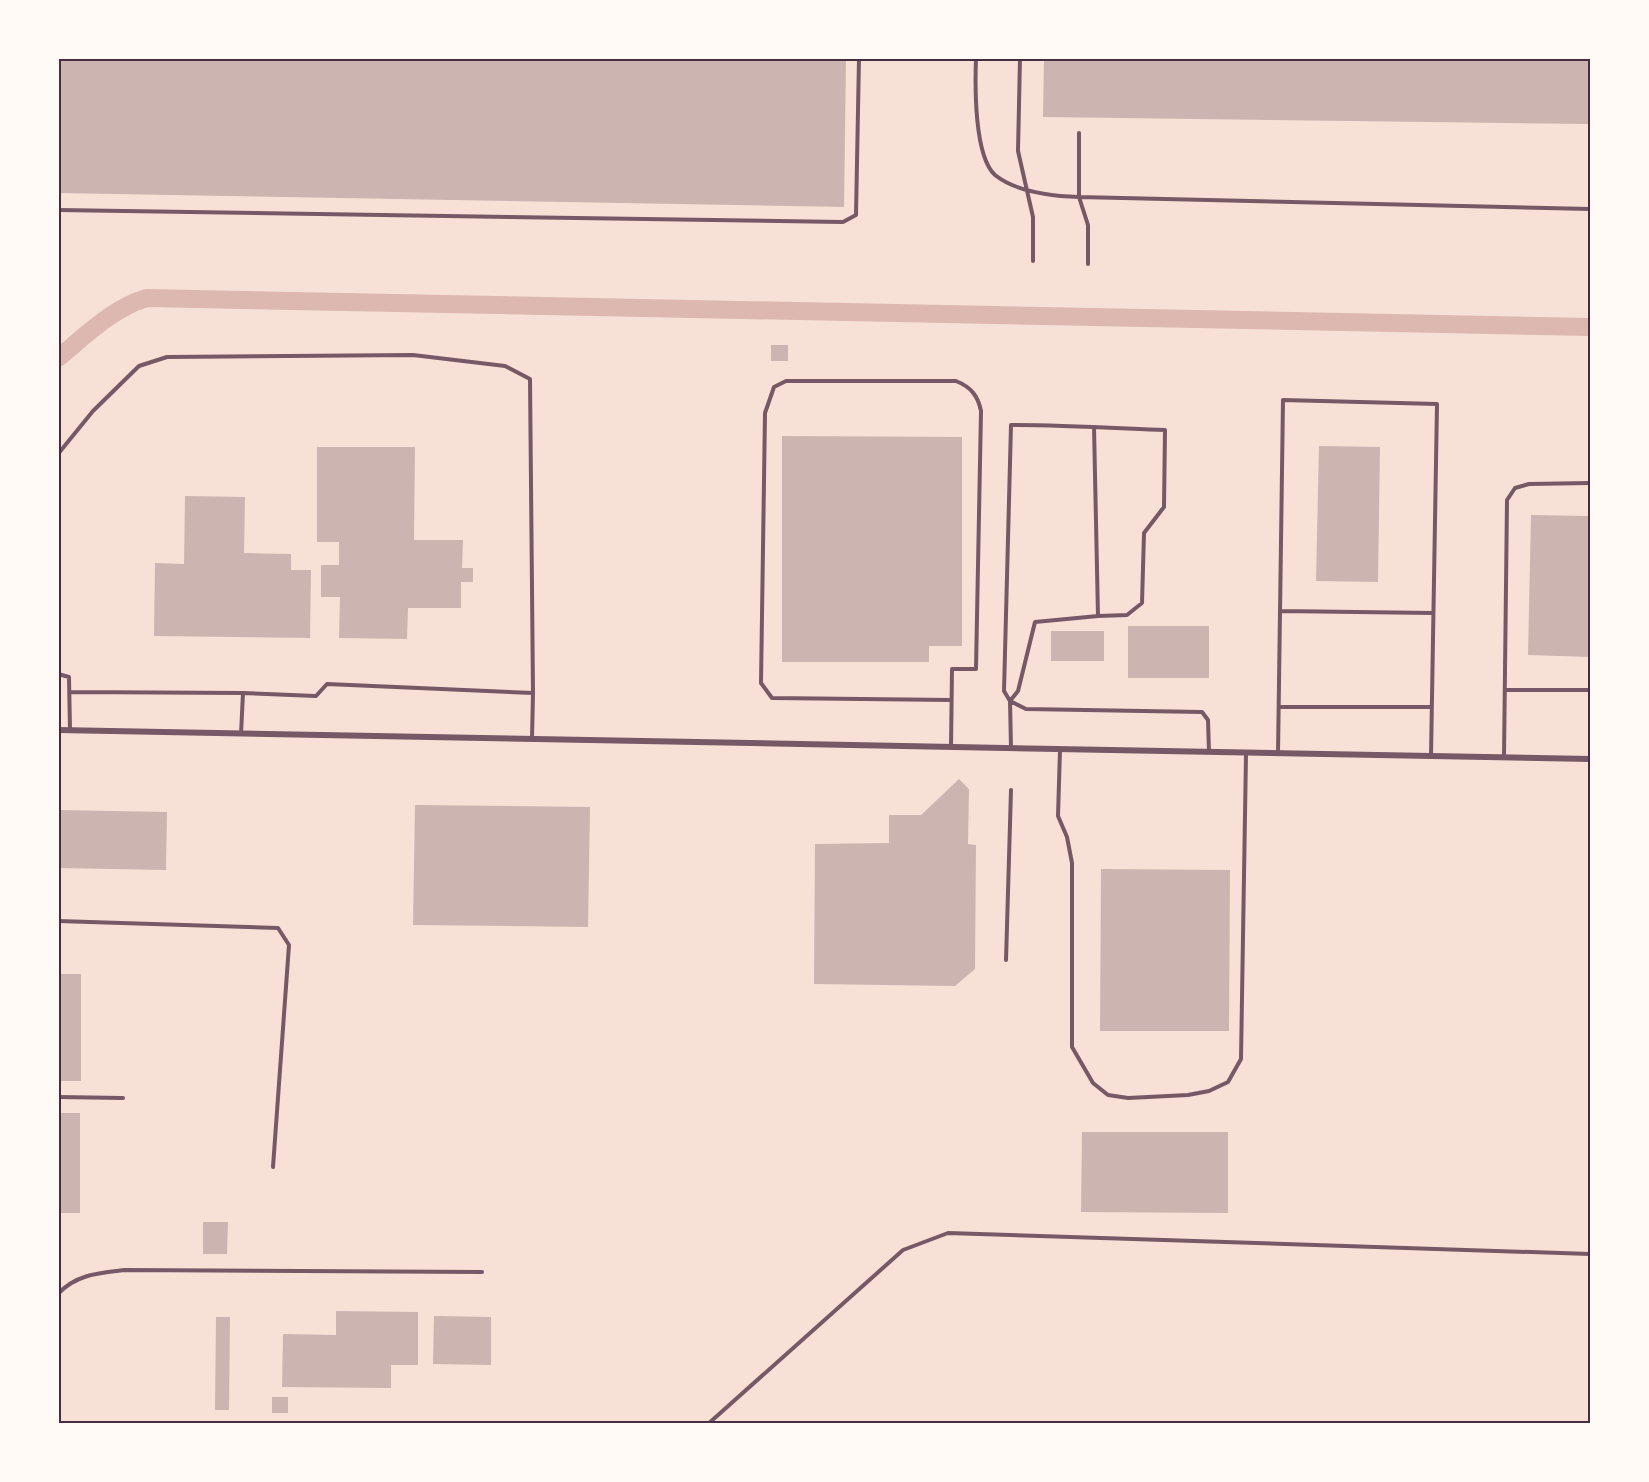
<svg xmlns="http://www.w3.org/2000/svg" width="1649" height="1482" viewBox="0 0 1649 1482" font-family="Merriweather,serif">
<rect width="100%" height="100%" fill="#f7e1d7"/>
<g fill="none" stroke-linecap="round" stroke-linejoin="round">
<path stroke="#dcb8b0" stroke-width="18" d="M58,358C85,336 114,307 147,298L1590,327"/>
</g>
<path fill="#ccb4b1" d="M58,58H846L844,207L58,193Z
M1044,58H1590V124L1043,117Z
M771,345H788V361H771Z
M782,436L962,437V646H929V662H782Z
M1319,446L1380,447L1378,582L1316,581Z
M317,447H415L414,540H463L462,568H473V582H461V608H408L407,639L339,638L340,597H321V565H339V542H317Z
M185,496L245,497L244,553L291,554V570H311L310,638L154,636L155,563L184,564Z
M1531,515L1590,516V657L1528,655Z
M1128,626H1209V678H1128Z
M1051,631H1104V661H1051Z
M959,779L969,789L968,844L976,845L975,969L955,986L814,984L815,844L889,843V815H921Z
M415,805L590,807L588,927L413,925Z
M58,810L167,812L166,870L58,868Z
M1101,869L1230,870L1229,1031H1100Z
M58,974H81V1081H58Z
M58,1113H80V1213H58Z
M1082,1132H1228V1213L1081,1212Z
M203,1222H228L227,1254H203Z
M336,1311L418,1312V1365H391V1388L282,1387L283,1334L336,1335Z
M434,1316L491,1317V1365L433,1364Z
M216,1317H230L229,1410H215Z
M272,1397H288V1413H272Z"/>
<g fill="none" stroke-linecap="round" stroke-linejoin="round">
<path stroke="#755966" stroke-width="4" d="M976,58C975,85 974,156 995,175C1016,192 1053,196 1079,197L1590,209
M1020,58L1018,151L1033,217V261
M1079,133V197L1088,225V264
M58,210L843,222L856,215L859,58
M1094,427L1098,616L1127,615L1142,603L1144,533L1164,507L1165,430C1114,428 1062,425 1011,425L1004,691L1010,701L1026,709L1202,712L1208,720L1209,752
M58,454L93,411L139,366L167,357L413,355L505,366L530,379L533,693
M1280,611L1433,613
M58,674L69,677L70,730
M1505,690H1590
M71,692L243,693
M951,700L772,698L761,683L765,413L774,387L786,381H956C971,387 978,396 981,411L976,669H952L951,747
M1279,707H1431
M241,734L243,693L316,696L327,684L533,693L532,739
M1011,748L1010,701L1018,691L1035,622L1098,616
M1060,750L1058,816L1067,837L1072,863V1047L1093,1083L1108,1095L1128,1098L1188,1095L1209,1091L1228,1082L1241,1059L1246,754
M1278,754L1283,400L1437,404L1431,756
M1504,757L1507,500L1515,488L1529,484L1590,483
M58,921L278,928L289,945L273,1167
M1006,960L1011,790
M58,1097L123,1098
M58,1294C76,1274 100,1273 125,1270L482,1272
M708,1424L903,1250L948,1233L1590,1254"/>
<path stroke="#755966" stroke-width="6" d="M58,730L1590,759"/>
</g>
<rect width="1649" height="1482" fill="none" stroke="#fffaf5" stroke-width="120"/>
<rect x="60" y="60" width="1529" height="1362" fill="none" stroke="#4a2c40" stroke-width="2"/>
</svg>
